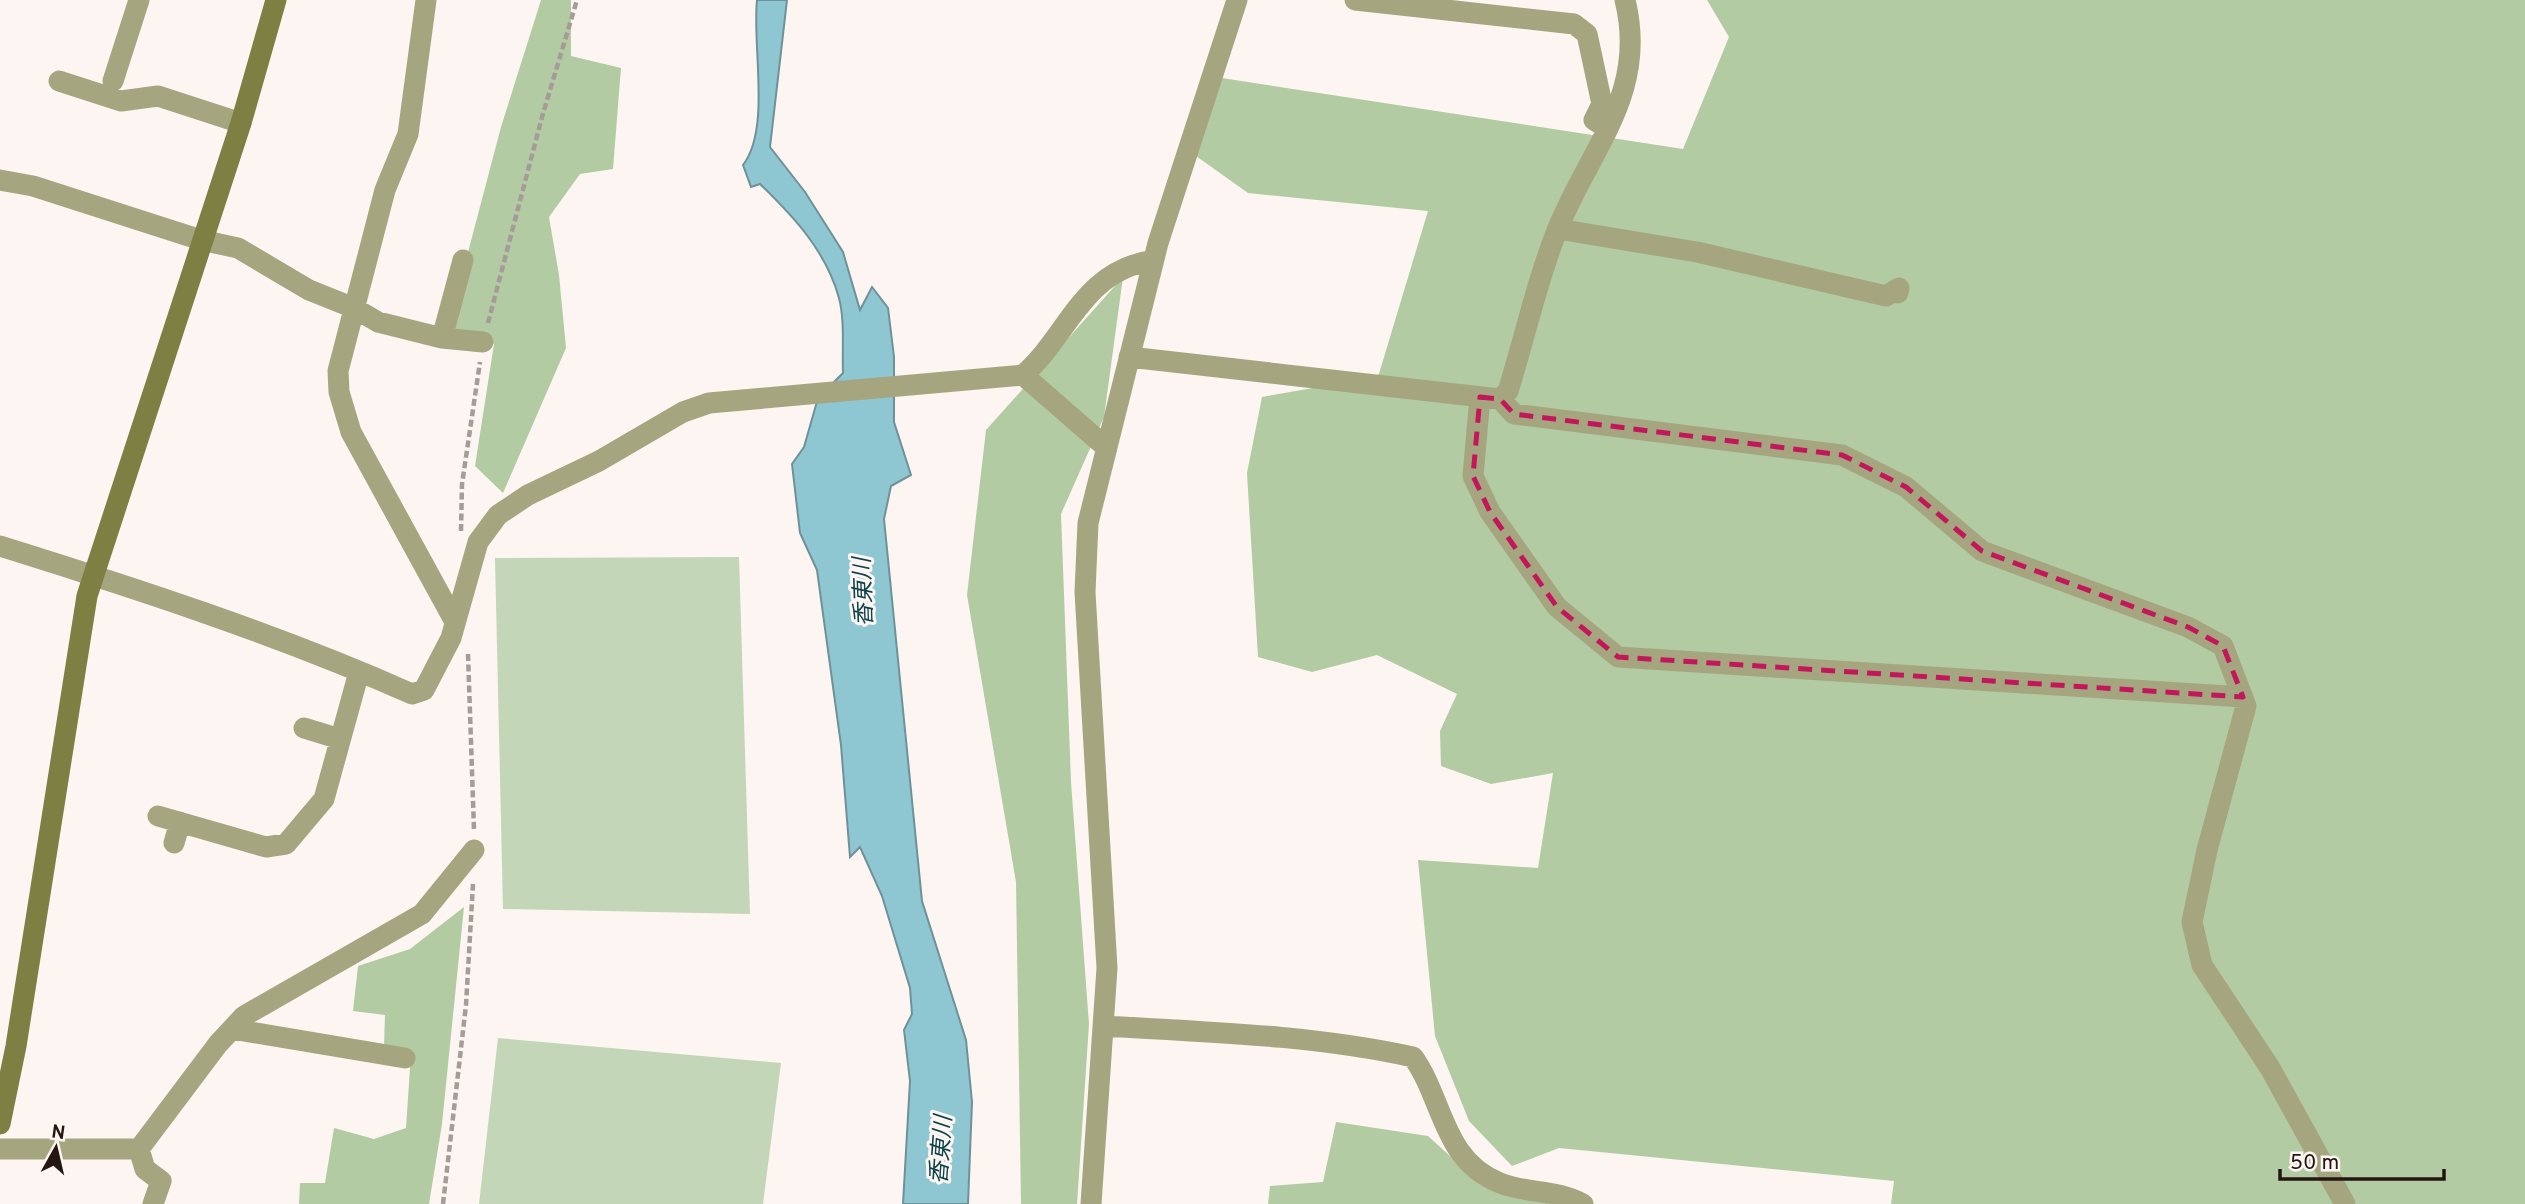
<svg xmlns="http://www.w3.org/2000/svg" width="2525" height="1204" viewBox="0 0 2525 1204" font-family="Overpass,'Noto Sans JP',sans-serif">
<rect width="100%" height="100%" fill="#fdf5f2"/>
<path fill="#c3d6b8" d="M739,557L750,914L503,909L495,558Z
M498,1038L781,1063L763,1204H479Z"/>
<path fill="#b2cba3" d="M541,0H571V56L621,68L613,169L580,174L549,217L559,275L566,348L503,493L475,466L494,344L447,332L501,127Z
M1707,0H2525V1204H1891L1894,1181L1559,1148L1512,1166L1469,1121L1435,1036L1418,860L1538,868L1553,773L1491,784L1441,766L1440,731L1457,694L1377,655L1312,672L1258,657L1247,473L1262,397L1330,385L1375,387L1428,211L1248,193L1196,156L1222,78L1683,149L1729,37Z
M1123,277L1104,417L1061,514L1071,782L1089,1024L1077,1204H1021L1016,882L967,595L986,430Z
M464,907L442,1124L429,1204H299L300,1183H325L334,1128L374,1139L406,1128L410,1068L404,1048L384,1047L385,1015L353,1011L358,966L410,949Z
M1336,1122L1428,1136L1483,1186L1551,1204H1268L1270,1186L1323,1182Z"/>
<path fill="#8ec7d1" stroke="#6e9297" stroke-width="2" d="M757,0H787L770,147L805,192L843,252L860,310L872,287L888,308L894,357V422L911,475L891,486L884,519L922,901L966,1040L972,1102L968,1204H903L910,1081L904,1030L912,1014L910,988L882,896L860,847L850,857L841,745L817,570L800,533L792,464L804,447L818,398L843,373C842,349 845,321 839,298C826,251 794,217 760,184L751,187L743,165C771,129 752,45 757,0Z"/>
<g fill="none" stroke-linecap="round" stroke-linejoin="round">
<path stroke="#a59b97" stroke-width="4.5" stroke-dasharray="7 3.5" stroke-linecap="butt" d="M488,323L542,117L577,0
M461,531L462,484L480,362
M468,654L474,830
M443,1204L466,1005L473,884"/>
<path stroke="#a5a67f" stroke-width="21" d="M426,0L408,134L385,190L338,371L339,392L351,432L455,622
M1355,0L1574,24L1587,34L1602,104L1594,120L1607,128
M59,81L121,101L158,96L241,123
M113,81L139,0
M0,180L33,186L201,240L238,248L309,290L354,308L378,322L442,338L463,260
M1558,229L1697,252L1886,296L1899,288L1898,293
M442,338L483,342
M1129,357L1500,399L1508,391C1525,337 1537,280 1558,228C1591,147 1648,93 1625,0
M1023,375L1107,448
M1480,397L1473,476L1490,512L1557,607L1618,657L2243,697
M1500,399L1514,414L1842,455L1906,487L1982,551L2188,627L2223,646L2246,706L2207,850L2192,922L2202,965L2270,1068L2345,1204
M0,546C138,589 279,635 412,694L424,690L451,638L478,542L498,515L528,495L599,461L683,412L709,403L1023,375C1070,334 1081,272 1153,260
M304,728L340,739
M158,816L266,847L286,844L324,799L359,672
M174,843L180,822
M1104,1026C1207,1032 1313,1035 1413,1057C1444,1100 1442,1160 1500,1183C1527,1194 1557,1189 1583,1204
M232,1029L405,1058
M0,1149H139L218,1044L244,1016L422,914L474,850
M139,1149L145,1169L161,1181L153,1204
M1091,1204L1107,968L1085,592L1088,523L1158,243L1237,0"/>
<path stroke="#7e7f43" stroke-width="21" d="M0,1124L16,1046L87,596L241,123L276,0"/>
</g>
<path fill="none" stroke="#c2185b" stroke-width="5" stroke-dasharray="14 9" stroke-linejoin="round" d="M1480,397L1500,399L1514,414L1842,455L1906,487L1982,551L2188,627L2223,646L2243,697L1618,657L1557,607L1490,512L1473,476Z"/>
<g text-anchor="middle" dominant-baseline="central" stroke-width="6" stroke-linejoin="round" paint-order="stroke">
<g font-size="23" font-style="italic" fill="#0c4249" stroke="#fdf5f2">
<text transform="translate(865 592) rotate(-92)">香東川</text>
<text transform="translate(943 1150) rotate(-86)">香東川</text>
</g>
</g>
<g transform="translate(56 1148) rotate(8)" stroke="#fdf5f2" stroke-width="5" paint-order="stroke">
<path d="M0-5L12 26L0 18L-12 26Z" fill="#241711"/>
<text y="-10" font-size="19" font-weight="bold" text-anchor="middle" fill="#241711">N</text>
</g>
<path d="M2280 1169v10h164v-10" fill="none" stroke="#241711" stroke-width="3.5"/>
<text x="2290" y="1169" font-size="21" fill="#241711" stroke="#fdf5f2" stroke-width="5" paint-order="stroke">50 m</text>
</svg>
